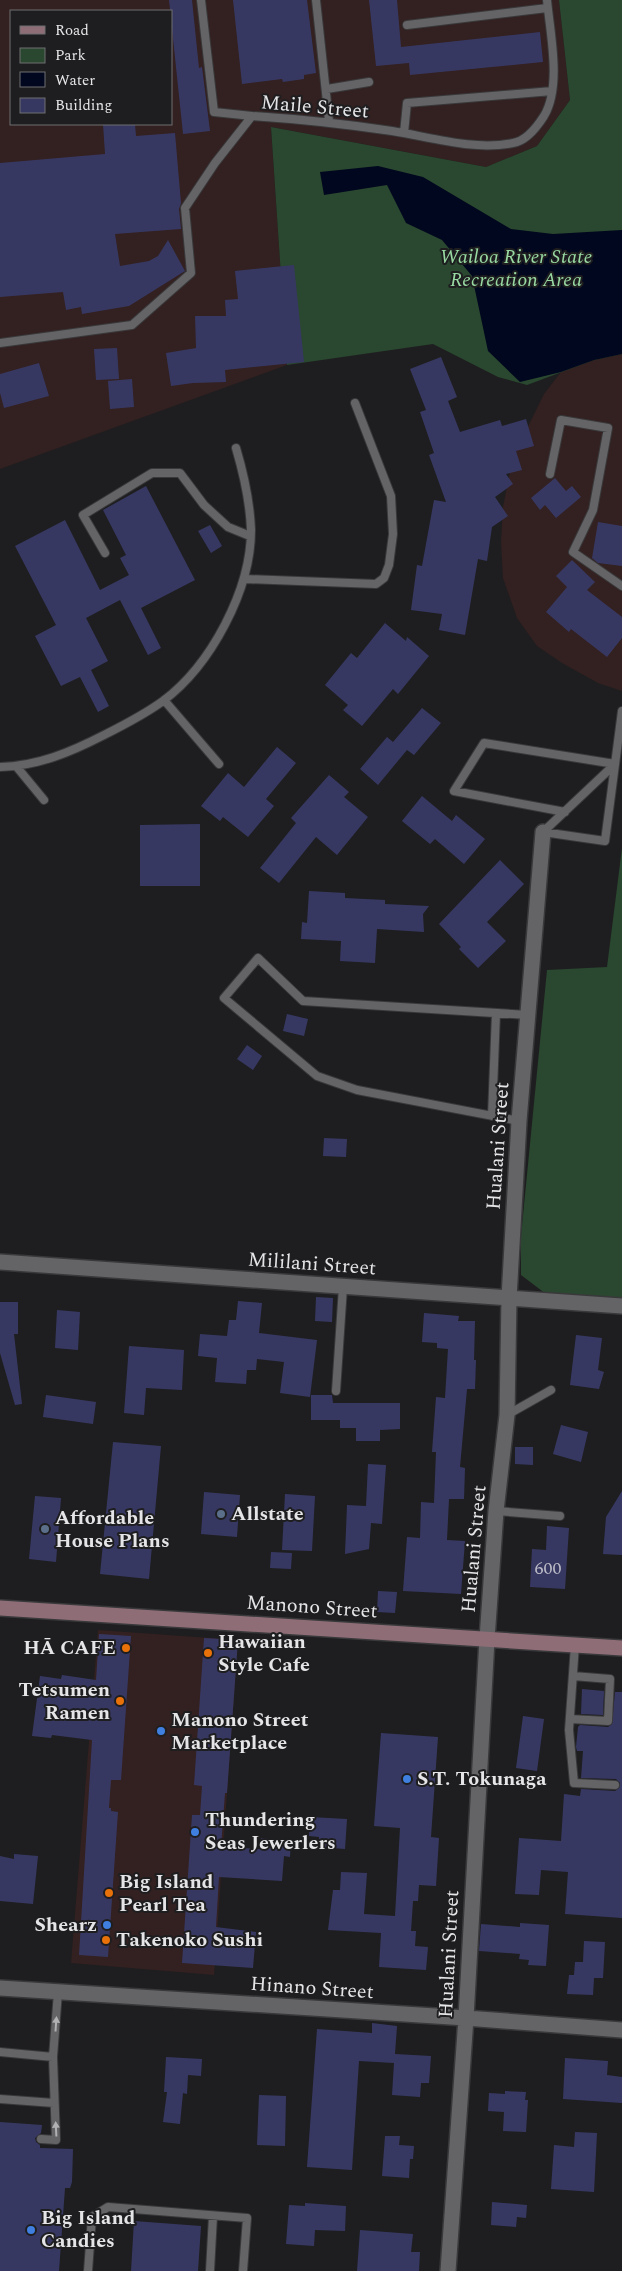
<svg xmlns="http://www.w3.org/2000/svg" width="622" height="2271" viewBox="0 0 622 2271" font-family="Spectral,serif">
<rect width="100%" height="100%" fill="#1e1e20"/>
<path fill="#332020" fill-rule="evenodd" d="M0,0H559L570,100L537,146L486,167L271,127L287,365L0,469ZM11,11H171V124H11Z
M622,354V691L598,683L562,663L537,646L517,618L503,578L501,542L503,507L511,467L516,451L544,394L561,372L594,360Z
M98,1630L238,1640L214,1975L71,1963Z"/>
<path fill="#2a472f" d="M559,0H622V354L594,360L527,385L498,377L433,344L287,365L271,127L486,167L537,146L570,100Z
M622,848V1298L546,1294L521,1275V1236L547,970L607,967Z"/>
<path fill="#00071e" d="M378,166L423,177L511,229L553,234L622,230V354L594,360L561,372L520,382L488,351L472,276L442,240L406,223L387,185L324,195L320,172Z"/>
<path fill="#373862" d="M169,0H192L199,68L202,67L210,131L183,134Z
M233,0H307L316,73L304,75V79L283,82L282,79L242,84Z
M369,0H397L401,47L540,32L543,62L410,75L409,63L376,66Z
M103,124H135L136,136L175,133L181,203L179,209L181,229L115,234L120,266L149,261L158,256L168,240L185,271L129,306L82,314L81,307L66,310L63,292L0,297V163L105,154Z
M294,265L304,362L225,370L226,382L193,383L171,386L166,353L196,348L195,316H226L225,300L238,299L235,271Z
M117,348L119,379L96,380L94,349Z
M441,357L457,397L448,401L460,432L500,420L502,426L526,419L534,446L516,451L522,470L506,474L513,484L495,497L508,516L492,527L487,561L478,559L465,635L439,630L442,614L411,610L417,565L422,566L434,500L446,502L429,455L434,453L420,412L426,410L410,369Z
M39,363L49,396L4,408L0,393V374Z
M132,379L134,407L110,409L108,381Z
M555,478L566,491L572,486L581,497L556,518L545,505L540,510L531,498Z
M146,486L195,580L141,608L161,648L148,655L120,600L86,618L108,661L91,670L109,706L98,712L80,677L61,686L35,636L56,625L15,546L65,520L100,590L129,575L120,558L126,555L103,510Z
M598,522L622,526V566L598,563L592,558Z
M210,525L222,546L211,553L198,531Z
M572,560L595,582L587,590L622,617V638L607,657L571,629L569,632L546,612L567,587L556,576Z
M385,623L406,641L407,637L429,656L398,694L393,689L362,726L343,710L348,705L325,685L351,653L357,658Z
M422,708L441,723L414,755L407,750L378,785L360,769L387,737L393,742Z
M277,747L296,763L266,799L274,806L248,837L223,817L220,821L201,806L228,773L244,787Z
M329,775L349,792L344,797L368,817L337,855L316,837L279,883L260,868L296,823L291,818Z
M422,796L452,821L456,815L485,839L464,864L435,839L430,844L402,821Z
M200,824V886H140V825Z
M500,860L524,884L487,922L506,941L478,968L459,949L461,947L439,924Z
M309,891L345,893V898L385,900V904L429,906L423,914L424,932L377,929L375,963L340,961L341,941L301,939L302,922L307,923Z
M287,1014L308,1019L304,1036L283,1031Z
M247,1045L262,1056L253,1070L237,1059Z
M324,1138L347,1139L346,1157L323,1156Z
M316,1297L333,1298L332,1322L315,1321Z
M238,1301L262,1303L259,1333L317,1340L310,1397L280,1393L284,1362L257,1359L256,1370H247L246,1384L215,1382L217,1358L198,1356L200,1334L227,1336L229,1320H236Z
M0,1302H18V1334H14L22,1404L15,1405L0,1353Z
M57,1310L80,1312L78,1350L55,1348Z
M424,1313L459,1316L458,1321H475L474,1360H476L475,1389H467L460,1467L465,1468L464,1499H449L447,1540L465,1541L461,1594L403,1591L407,1537L420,1538L421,1502L434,1503L436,1452H432L436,1397L445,1398L448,1349L437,1348V1343L422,1342Z
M576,1335L602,1338L598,1370L604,1372L599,1389L570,1385Z
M129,1346L184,1350L182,1390L146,1388L144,1415L124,1413Z
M46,1395L96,1402L93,1424L43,1417Z
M311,1395H332L333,1403H400V1429L380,1430V1441H356V1428H340V1420H311Z
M561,1425L588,1432L581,1462L553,1454Z
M113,1442L161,1446L149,1579L100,1574Z
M515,1447H533V1465L515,1464Z
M368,1464L386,1465L382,1524L371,1523L369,1549L345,1554L347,1505L366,1506Z
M622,1491V1555L603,1554L606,1517Z
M204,1492L240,1495L237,1537L201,1534Z
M285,1494L315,1496L312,1551L282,1550Z
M35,1496L61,1498L56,1562L29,1559Z
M547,1526L569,1528L565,1589L530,1587L532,1549L546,1550Z
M271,1552L292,1553L291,1569L270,1568Z
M378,1591L397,1592L395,1613L377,1612Z
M99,1634L131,1636L121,1780H111L109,1808H111V1811L118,1812L108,1957L79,1955L92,1740L52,1735L51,1738L32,1736L40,1676L61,1679L62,1675L96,1680Z
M204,1638L238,1640L227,1793H225L221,1847L260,1849L261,1838L291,1840L290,1857L284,1856L282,1881L219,1877L216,1927L256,1932L253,1968L182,1963L192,1815H200L202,1786L194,1785Z
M582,1689L604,1691L603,1715L581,1714Z
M615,1692H622V1918L565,1914L568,1872L541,1870L539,1895L515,1894L519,1838L561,1841L564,1794L580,1796L581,1789L615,1791L619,1788L620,1783L616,1779L581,1778L583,1751H577L576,1747L578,1727L580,1725L608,1727L612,1724Z
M523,1716L544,1719L537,1771L516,1768Z
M381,1733L438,1737L431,1837L439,1838L436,1886L419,1885L418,1901H413L411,1931H416L415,1946L428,1947L426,1970L379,1967L381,1933L328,1930L333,1890H340L341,1872L367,1873L364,1914L395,1916L400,1828L374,1826Z
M310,1817L347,1819L345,1849L319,1847V1837L309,1836Z
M14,1854L38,1856L33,1904L0,1901V1856L14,1859Z
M520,1923L549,1925L546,1966L528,1965L529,1960L519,1959L520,1954L479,1951L481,1924L520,1927Z
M584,1941L605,1942L603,1978H594L593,1995L567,1994L569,1975H574L575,1962H583Z
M372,2023L397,2026L395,2054L431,2056L429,2083H421L420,2097L392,2095L394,2063L359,2061L352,2170L307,2167L317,2029L372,2033Z
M166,2057L202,2059L201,2076L188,2075L187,2094L183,2093L180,2124L163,2122L167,2092H164Z
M565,2058L608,2061L607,2075L622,2077V2103L563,2099Z
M505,2091L526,2092L525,2100H528L526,2132L503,2131L504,2112L488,2111L489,2093L505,2094Z
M259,2095L286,2096L285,2146L257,2145Z
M0,2122L42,2125L41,2133L35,2138L36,2142L40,2145V2148L73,2149L72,2182L70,2188H65L59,2271H0Z
M575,2132L597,2133L594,2192L551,2189L554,2145L574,2147Z
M385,2136H400L399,2145L414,2146L413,2159H410L409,2178L382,2176Z
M492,2202L527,2205L526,2218L517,2217L516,2227L491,2225Z
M305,2203L346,2206L345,2231L315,2230L314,2246L286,2244L289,2205L305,2206Z
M134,2221L201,2226L198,2271H131Z
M360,2230L413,2234L411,2252H420L419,2271H357Z"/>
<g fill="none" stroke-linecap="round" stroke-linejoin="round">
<g stroke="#39393b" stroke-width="10">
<path id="lane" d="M201,0L214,112L252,116
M316,0L329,121
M407,25L547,8
M327,89L369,82
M404,133L407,103L552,91
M0,343L132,325L191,273L185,208L215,163L252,116C299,119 345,124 392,131C430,137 474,151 513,143C526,141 537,127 544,116C562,86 550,33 547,0
M550,474L561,420L608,428L593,510L573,552L622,586
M105,553L83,515L152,473H180L204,505L228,527L250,536
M245,579L376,584L384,578L389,565L393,534L391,496L355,403
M164,700L219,764
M16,766L44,800
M0,767C38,766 71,752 104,735C124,725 145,714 163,701C211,665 251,590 251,530C250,503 244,475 236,448
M565,812L454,791L484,743L615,764
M543,832L605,841L622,711
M543,832L615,764
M492,1116L496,1013
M519,1121L357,1090L317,1076L224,998L258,958L303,1001L528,1015
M336,1391L343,1287
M507,1415L551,1390
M496,1511L560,1516
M575,1645L569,1730L574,1783L615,1785
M570,1719L608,1721L610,1679L573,1676
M0,2052L53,2057
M0,2099L54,2103
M41,2139L56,2140L53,2057L58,1992
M88,2271L92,2217L108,2207L247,2218L243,2271
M210,2271L213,2216"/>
</g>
<g stroke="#39393b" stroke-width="18">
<path id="street" d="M0,1262L622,1306
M0,1988L466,2018L622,2030
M448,2271L466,2018L487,1639L496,1511L507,1415L509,1298L519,1121L543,832"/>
</g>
<g stroke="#39393b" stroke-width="18">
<path id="secondary" d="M0,1608L622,1648"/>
</g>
<use href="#lane" stroke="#646467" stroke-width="8"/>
<use href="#street" stroke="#646467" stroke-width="15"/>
<use href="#secondary" stroke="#8e6d76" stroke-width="15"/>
</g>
<defs><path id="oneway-solid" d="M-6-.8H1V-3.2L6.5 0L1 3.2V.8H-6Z" transform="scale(1.25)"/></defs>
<g fill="#b1b1b4">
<use href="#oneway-solid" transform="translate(56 2024) rotate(-86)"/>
<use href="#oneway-solid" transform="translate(56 2129) rotate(-93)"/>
</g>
<g fill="#5c6f8a" stroke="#1e1e20" stroke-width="2">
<circle cx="221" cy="1514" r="5"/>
<circle cx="45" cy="1529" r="5"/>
</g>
<g fill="#e8710a" stroke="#1e1e20" stroke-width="2">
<circle cx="126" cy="1648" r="5"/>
<circle cx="208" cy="1653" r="5"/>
<circle cx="120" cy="1701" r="5"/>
<circle cx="109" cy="1893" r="5"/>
<circle cx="106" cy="1940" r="5"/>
</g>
<g fill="#3f7fe0" stroke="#1e1e20" stroke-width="2">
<circle cx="161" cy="1731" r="5"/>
<circle cx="407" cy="1779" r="5"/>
<circle cx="195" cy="1832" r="5"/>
<circle cx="107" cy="1925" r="5"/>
<circle cx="31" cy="2230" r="5"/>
</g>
<g text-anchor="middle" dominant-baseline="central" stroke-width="4" stroke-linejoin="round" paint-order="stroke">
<g font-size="18" fill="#babac6">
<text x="548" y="1568">600</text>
</g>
<g font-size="20" fill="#e5e5e7" stroke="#1e1e20">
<text transform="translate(315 107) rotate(5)">Maile Street</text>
<text transform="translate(498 1146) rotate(-86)">Hualani Street</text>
<text transform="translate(312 1264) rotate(4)">Mililani Street</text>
<text transform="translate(474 1549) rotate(-85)">Hualani Street</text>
<text transform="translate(312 1607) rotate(4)">Manono Street</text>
<text transform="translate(449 1954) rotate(-87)">Hualani Street</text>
<text transform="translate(312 1988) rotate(4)">Hinano Street</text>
</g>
<g font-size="20" font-style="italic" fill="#99daa3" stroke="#1e1e20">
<text x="516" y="257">Wailoa River State<tspan x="516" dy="23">Recreation Area</tspan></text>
</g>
<g font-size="20" font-weight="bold" fill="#e5e5e7" stroke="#1e1e20" text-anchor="start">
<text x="231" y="1514">Allstate</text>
<text x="55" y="1518">Affordable<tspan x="55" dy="23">House Plans</tspan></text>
<text x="218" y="1642">Hawaiian<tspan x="218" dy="23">Style Cafe</tspan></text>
<text x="116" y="1648" text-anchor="end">HĀ CAFE</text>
<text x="110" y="1690" text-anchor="end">Tetsumen<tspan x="110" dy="23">Ramen</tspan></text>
<text x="171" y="1720">Manono Street<tspan x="171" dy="23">Marketplace</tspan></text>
<text x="417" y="1779">S.T. Tokunaga</text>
<text x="205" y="1820">Thundering<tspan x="205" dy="23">Seas Jewerlers</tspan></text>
<text x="119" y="1882">Big Island<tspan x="119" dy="23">Pearl Tea</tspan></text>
<text x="97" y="1925" text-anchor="end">Shearz</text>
<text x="116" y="1940">Takenoko Sushi</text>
<text x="41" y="2218">Big Island<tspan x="41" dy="23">Candies</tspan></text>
</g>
</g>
<rect x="10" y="10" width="162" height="115" fill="#1e1e20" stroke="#6e6e70"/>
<rect x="20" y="26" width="25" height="8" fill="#8e6d76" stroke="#6e6e70"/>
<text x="55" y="35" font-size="15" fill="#e5e5e7">Road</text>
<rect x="20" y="48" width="25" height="15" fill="#2a472f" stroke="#6e6e70"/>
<text x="55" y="60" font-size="15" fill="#e5e5e7">Park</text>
<rect x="20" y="72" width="25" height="15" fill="#00071e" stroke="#6e6e70"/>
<text x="55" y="85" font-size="15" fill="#e5e5e7">Water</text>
<rect x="20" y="98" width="25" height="15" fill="#373862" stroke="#6e6e70"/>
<text x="55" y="110" font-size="15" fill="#e5e5e7">Building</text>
</svg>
